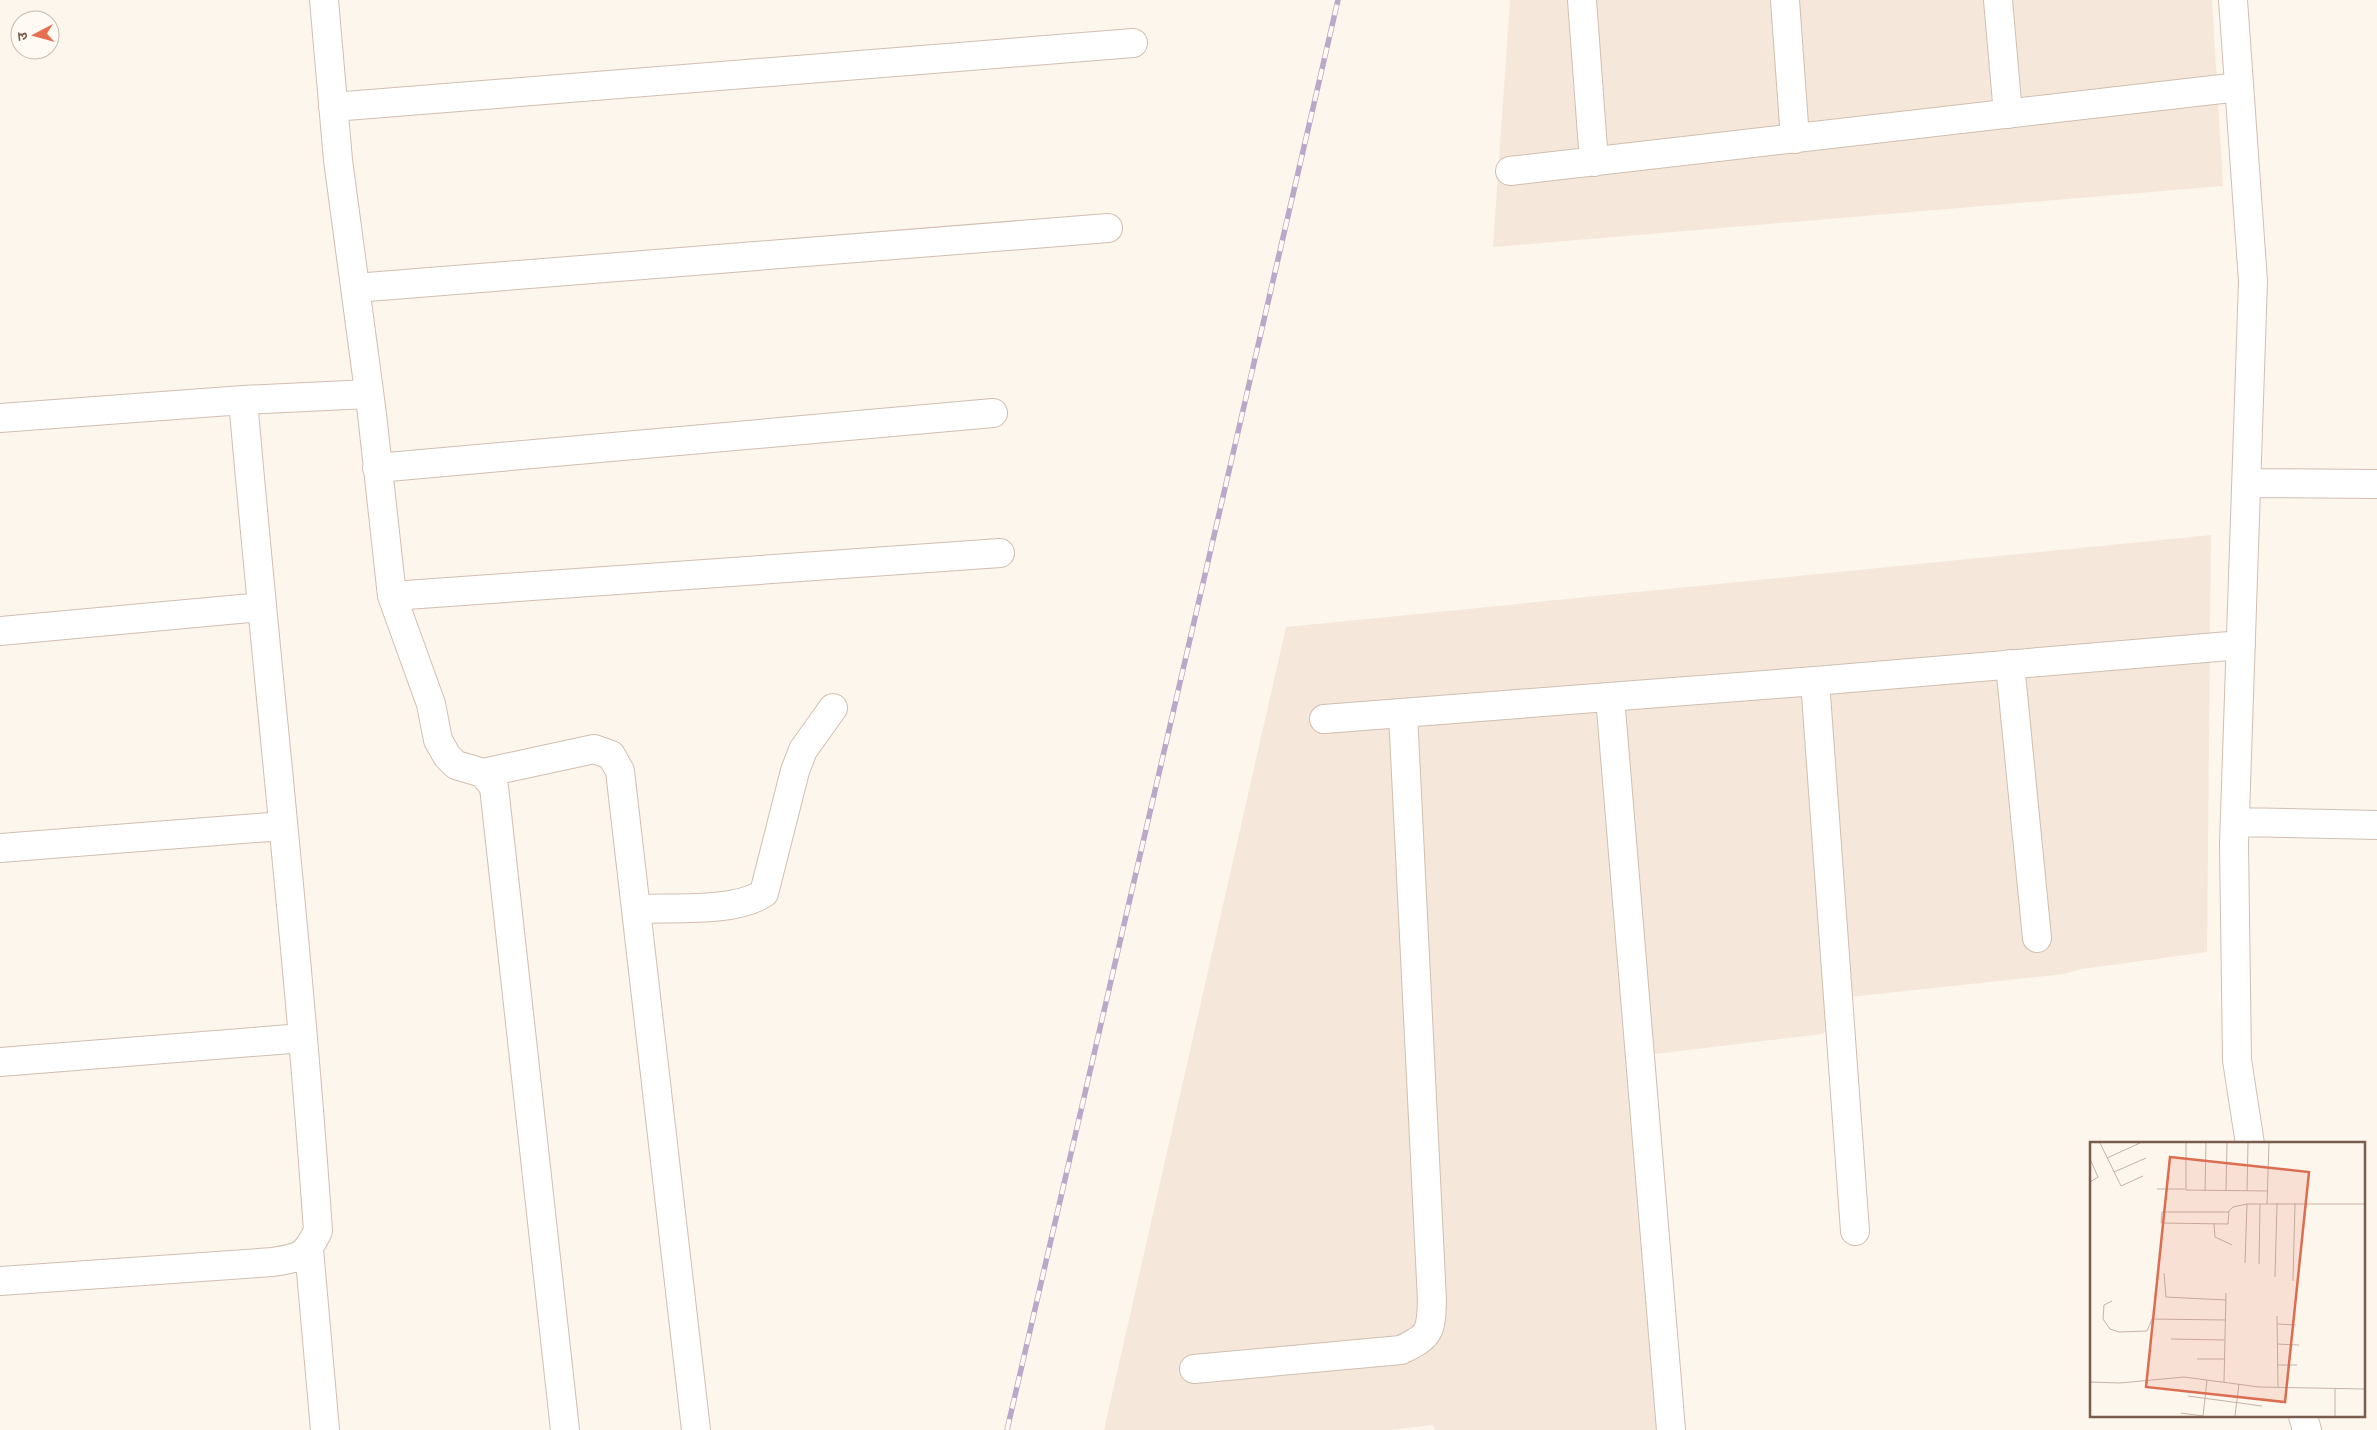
<svg xmlns="http://www.w3.org/2000/svg" width="2377" height="1430" viewBox="0 0 2377 1430" font-family="Overpass,'Noto Sans Devanagari',sans-serif">
<rect width="100%" height="100%" fill="#fdf6ec"/>
<path fill="#f5e8da" d="M1510,0H2212L2223,186L1493,247Z
M2211,535L2207,952L2082,969L2064,974L1850,997L1823,1034L1655,1054L1685,1430H1434L1433,1425L1390,1430H1104L1286,627Z"/>
<g fill="none" stroke-linecap="round" stroke-linejoin="round">
<g stroke="#d1beb0" stroke-width="30">
<path id="minor" d="M324,0L338,160L372,414L392,596L431,704L438,740L447,756L456,765L483,773L494,787L565,1430
M1582,0L1594,162
M1785,0L1795,139
M1998,0L2008,114
M2233,0L2253,281L2234,844L2237,1060L2250,1144
M333,107L1133,43
M1510,171L2239,87
M355,288L1108,228
M0,418L243,400L369,394
M377,468L993,413
M2247,483L2377,484
M392,596L1000,553
M0,631L261,607
M2010,664L2037,938
M1815,681L1855,1231
M1610,697L1671,1430
M1324,719L1815,681L2241,645
M483,773L594,749L611,755L620,771L696,1430
M2235,822L2377,825
M0,848L282,826
M636,909C672,907 735,913 764,893L795,771L803,750L833,708
M0,1062L303,1038
M309,1249L325,1430
M0,1281L273,1262C301,1257 305,1257 318,1231C299,953 267,677 243,400
M1194,1369L1401,1350C1430,1336 1431,1332 1432,1301L1403,713
M2303,1416L2307,1430"/>
</g>
<use href="#minor" stroke="#fff" stroke-width="28"/>
<g stroke="#b9a8c9" stroke-width="5.5">
<path id="rail" d="M1007,1430L1338,0"/>
</g>
<use href="#rail" stroke="#fffaf3" stroke-width="4" stroke-dasharray="11" stroke-linecap="butt"/>
</g>
<g transform="translate(2090 1142)">
<rect width="275" height="275" fill="#fdf6ec"/>
<path fill="none" stroke="#c5b3a7" stroke-width="1" d="M10,1L31,44L53,34M96,1V48L178,49M17,16L50,1M0,17L8,35L0,40M24,30L56,16M67,47H95M115,49L116,1M136,49L137,1M157,49L158,1M177,62L179,1M139,69L138,82L71,81L72,70H138L143,65L157,62H275M124,82L125,95L142,103M155,121L157,62M169,122L170,62M74,131L76,155L136,158M185,135L187,61M203,139L205,61M22,159L14,163L13,177L20,187L29,190L57,189L62,177L135,178M187,174L188,245M187,182L206,183M81,197L134,198M187,202L209,203M107,217H134M187,223H207M0,240L30,241L94,235L169,245L275,247M134,240L136,151M98,254L172,264M91,271L113,274M113,274L117,238M145,274L149,242M245,274V247"/>
<path fill="#dc6d51" fill-opacity="0.15" stroke="#dc6d51" stroke-width="2.5" d="M80,15L219,30L195,260L56,245Z"/>
<rect width="275" height="275" fill="none" stroke="#7a5c4d" stroke-width="2.5"/>
</g>
<g transform="translate(35 35) rotate(264)"><circle r="24" fill="#fffaf3" stroke="#cabbb1"/>
<path d="M0-4L9 19L0 12L-9 19Z" fill="#e76f51"/>
<text y="-8" font-size="14" font-weight="bold" text-anchor="middle" fill="#7a5c4d">उ</text>
</g>
</svg>
